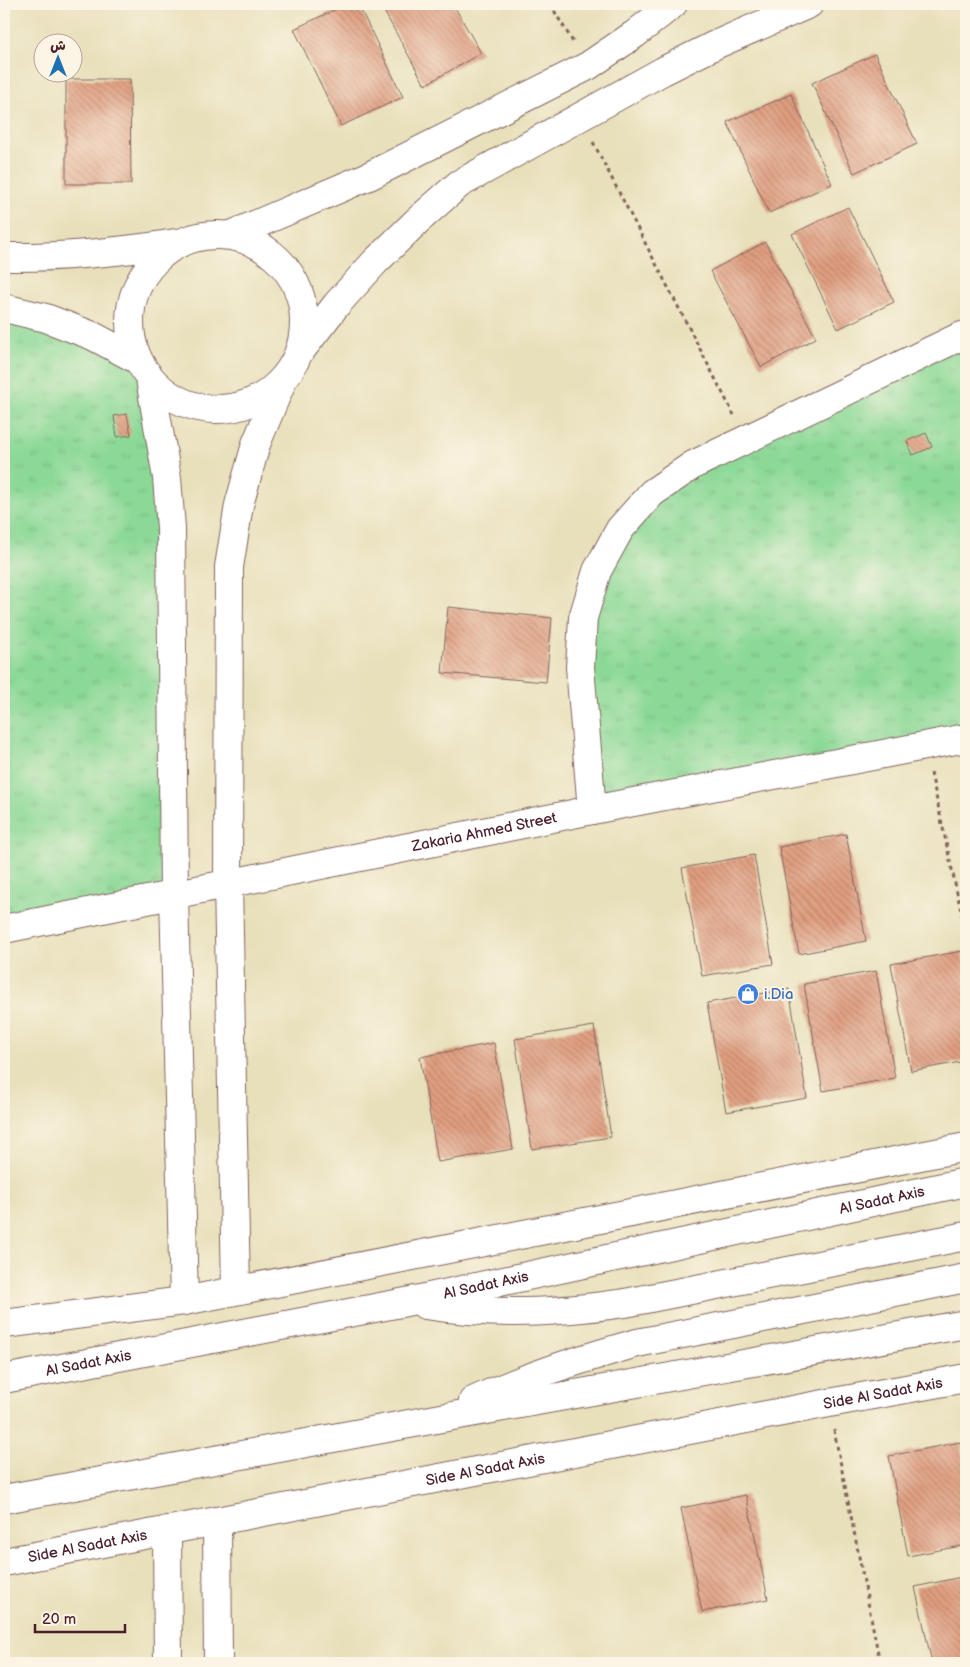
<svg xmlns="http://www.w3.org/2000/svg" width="970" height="1667" viewBox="0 0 970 1667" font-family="'Balsamiq Sans','Playpen Sans Arabic',sans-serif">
<defs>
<pattern id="park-tufts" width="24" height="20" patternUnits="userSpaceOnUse" patternTransform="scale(1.25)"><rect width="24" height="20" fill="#8cd997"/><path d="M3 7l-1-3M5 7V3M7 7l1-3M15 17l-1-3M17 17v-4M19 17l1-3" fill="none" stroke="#7aba82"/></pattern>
<pattern id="building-back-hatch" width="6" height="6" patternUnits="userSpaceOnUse" patternTransform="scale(1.25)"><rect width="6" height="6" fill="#e09f81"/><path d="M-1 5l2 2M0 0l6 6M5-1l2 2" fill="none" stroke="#b8816a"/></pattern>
</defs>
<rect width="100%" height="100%" fill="#fcf5e5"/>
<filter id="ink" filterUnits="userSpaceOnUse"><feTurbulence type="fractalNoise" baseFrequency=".02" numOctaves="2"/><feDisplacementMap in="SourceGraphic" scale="10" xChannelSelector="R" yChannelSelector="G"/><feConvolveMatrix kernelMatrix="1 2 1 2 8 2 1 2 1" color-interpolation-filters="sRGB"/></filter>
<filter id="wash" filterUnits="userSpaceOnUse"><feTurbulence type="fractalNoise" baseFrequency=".0096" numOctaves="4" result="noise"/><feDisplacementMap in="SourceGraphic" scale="20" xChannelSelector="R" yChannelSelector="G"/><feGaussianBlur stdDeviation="1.12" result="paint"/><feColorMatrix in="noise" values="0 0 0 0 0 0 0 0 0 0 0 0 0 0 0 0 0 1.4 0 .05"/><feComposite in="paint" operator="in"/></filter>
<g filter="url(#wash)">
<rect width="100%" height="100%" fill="#e8e0bb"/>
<path fill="url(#park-tufts)" stroke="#6b7c61" d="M4,308L138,360L160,429L174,894L4,929Z
M966,335V738L592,810L583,618L652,493Z"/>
<g id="blocks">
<path fill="url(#building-back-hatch)" d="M347,4H358L403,97L341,126L294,29Z
M380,4H453L481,53L425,85Z
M875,54L917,144L854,173L812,83Z
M66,79H130L131,184H66Z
M791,94L832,184L769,213L727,122Z
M848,207L894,302L838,329L792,234Z
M765,242L816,338L761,367L710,271Z
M127,414L131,435L117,437L114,416Z
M926,433L932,447L913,455L907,441Z
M448,607L552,618L546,682L442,673Z
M846,834L866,941L799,954L779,847Z
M754,855L773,964L702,976L682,868Z
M962,951L966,972V1061L911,1071L891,964Z
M876,971L895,1078L823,1091L804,984Z
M789,989L807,1098L726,1112L707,1003Z
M594,1026L611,1137L532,1149L515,1039Z
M494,1043L513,1149L438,1162L420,1057Z
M960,1442L966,1475V1545L908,1556L889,1456Z
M746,1495L768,1599L702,1612L681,1508Z
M966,1576V1663H932L915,1587Z"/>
</g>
</g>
<g filter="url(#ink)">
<use href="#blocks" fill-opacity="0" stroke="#81635d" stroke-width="1"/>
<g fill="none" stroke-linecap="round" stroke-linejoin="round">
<g stroke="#81635d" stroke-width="30">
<g id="minor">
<circle cx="217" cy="322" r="87"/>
<path d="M231,235L369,176L588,66L635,34L673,4"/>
<path d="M4,257C62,258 118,252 176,243"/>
<path d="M4,308L46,318L93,336L138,360"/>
<path d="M302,349L337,304L375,262L416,222L459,184L663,71L715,45L809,4"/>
<path d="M150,379L167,478L171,528L174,894L184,1301"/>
<path d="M592,810L580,667L583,618L597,571L620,529L652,493L693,465L959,337L966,335"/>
<path id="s1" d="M4,929L592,810L966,738"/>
<path d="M236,1290L228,883L229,567L239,505L256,444L281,384"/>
<path d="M217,1521L218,1663"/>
<path d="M167,1530L168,1663"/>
</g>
</g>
<g stroke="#81635d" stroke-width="30">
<g id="tertiary">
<path d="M4,1324L184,1301L966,1147"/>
<path id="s2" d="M4,1562L829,1403L966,1378"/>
</g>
</g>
<g stroke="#81635d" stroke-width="30">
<g id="primary">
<path d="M425,1305C496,1316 554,1313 625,1303L966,1236"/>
<path id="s3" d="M4,1379L406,1302L966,1182"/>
<path d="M473,1401C526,1376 581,1359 637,1343L966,1278"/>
<path d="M4,1499L436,1419L966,1324"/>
</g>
</g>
<path stroke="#81635d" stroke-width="3" stroke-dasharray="4 4" stroke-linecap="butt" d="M550,4L573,42
M593,142L734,415
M931,773L966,934
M834,1430L880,1663"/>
<use href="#minor" stroke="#fff" stroke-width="28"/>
<use href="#tertiary" stroke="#fff" stroke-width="28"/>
<use href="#primary" stroke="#fff" stroke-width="28"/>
</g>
</g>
<defs>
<g id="shop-disc" transform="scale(1.125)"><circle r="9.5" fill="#3f7fe0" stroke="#fcf5e5"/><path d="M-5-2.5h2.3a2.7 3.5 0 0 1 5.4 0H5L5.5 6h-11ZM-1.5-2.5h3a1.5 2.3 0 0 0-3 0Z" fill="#fff"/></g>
</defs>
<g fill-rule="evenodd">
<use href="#shop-disc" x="748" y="994"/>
</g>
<g text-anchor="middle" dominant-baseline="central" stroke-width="4" stroke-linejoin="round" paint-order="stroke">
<g font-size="15" fill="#4a1f2b" stroke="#fcf5e5">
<text stroke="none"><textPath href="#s1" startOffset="490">Zakaria Ahmed Street</textPath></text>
<text stroke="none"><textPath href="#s3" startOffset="896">Al Sadat Axis</textPath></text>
<text stroke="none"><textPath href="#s3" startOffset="491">Al Sadat Axis</textPath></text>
<text stroke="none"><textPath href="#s3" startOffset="86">Al Sadat Axis</textPath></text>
<text stroke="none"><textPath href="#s2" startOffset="895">Side Al Sadat Axis</textPath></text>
<text stroke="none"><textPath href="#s2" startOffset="490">Side Al Sadat Axis</textPath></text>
<text stroke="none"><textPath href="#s2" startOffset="85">Side Al Sadat Axis</textPath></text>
</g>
<g font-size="15" fill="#366cbe" stroke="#fcf5e5" text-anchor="start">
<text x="764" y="994">i.Dia</text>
</g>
</g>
<rect width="970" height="1667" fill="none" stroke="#fcf5e5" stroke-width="20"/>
<g transform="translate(58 58)"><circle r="24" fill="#fcf5e5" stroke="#b59f9b"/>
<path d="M0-4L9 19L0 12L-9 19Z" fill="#1f6fb2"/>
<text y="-8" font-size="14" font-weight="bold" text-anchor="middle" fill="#4a1f2b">ش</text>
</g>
<path d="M35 1624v8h90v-8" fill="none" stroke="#4a1f2b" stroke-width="2.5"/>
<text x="42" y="1624" font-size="15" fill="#4a1f2b" stroke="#fcf5e5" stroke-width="4" paint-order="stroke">20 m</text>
</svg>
